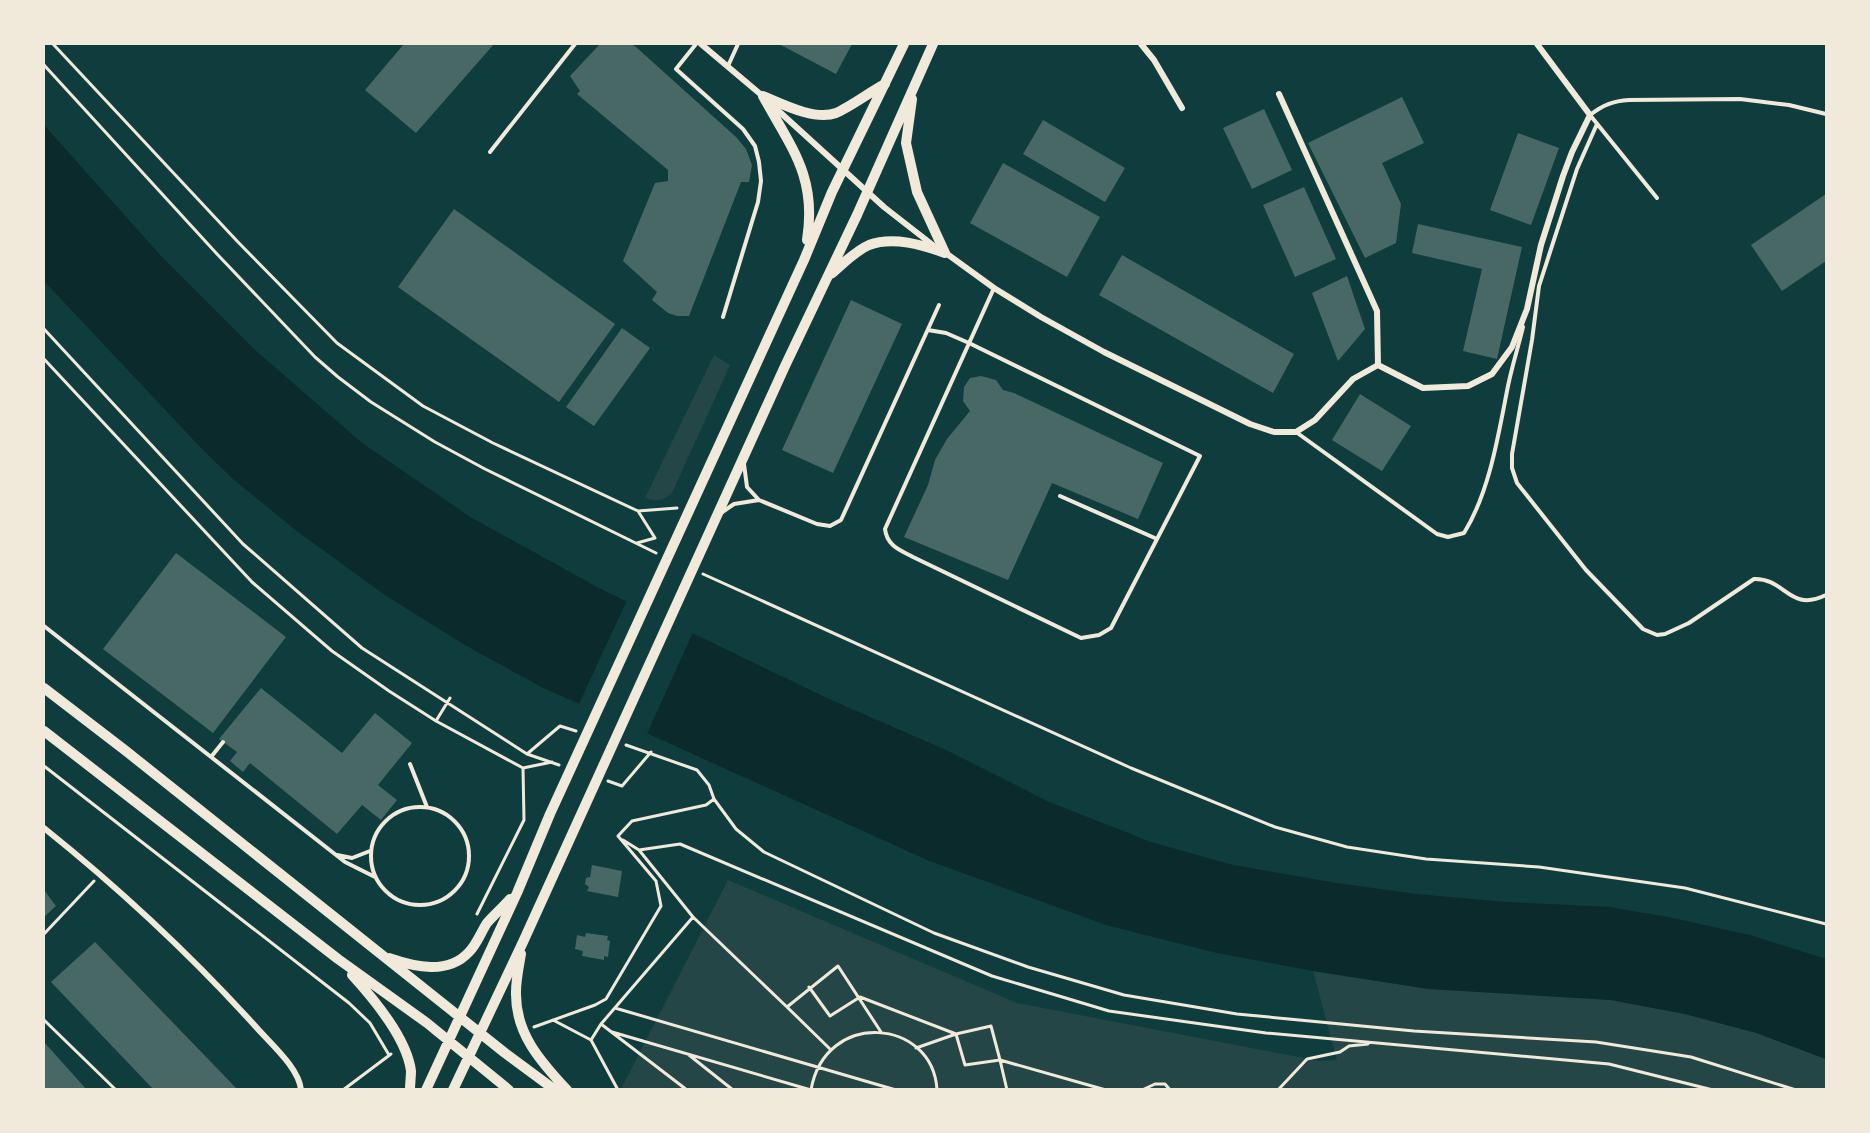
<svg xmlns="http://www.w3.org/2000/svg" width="1870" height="1133" viewBox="0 0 1870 1133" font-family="'Libre Baskerville',serif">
<rect width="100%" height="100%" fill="#0f3d3e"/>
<path fill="#244646" d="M714,355L730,365L673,491C666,501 656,502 645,498Z
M728,880L1017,1003L1319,1061L1337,1060L1313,971L1429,989L1611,1000L1685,1014L1756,1033L1826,1059V1090H625L622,1087Z"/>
<path fill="#0a2a2b" d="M44,125L162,257L254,349L362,443L472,518L599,588L829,699L946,750L1047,801L1151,842L1233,865L1337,883L1416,894L1507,902L1610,907L1673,918L1750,935L1826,959V1059L1757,1033L1685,1014L1611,1000L1429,989L1313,971L1217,953L1106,925L927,860L653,736L543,688L463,644L385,595L298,532L233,479L202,449L44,281Z"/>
<path fill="#0f3d3e" d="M628,598L694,630L646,736L578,706Z"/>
<path fill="#486865" d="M404,44H494L416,133L365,90Z
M600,44H631L636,47L736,137L746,149L752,165L749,182H741L689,316H677L668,313L652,300L657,292L623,261L655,183L668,181V170L577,94L580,91L570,76Z
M779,44H852L836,74Z
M1402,97L1424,143L1382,163L1401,204L1396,243L1365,258L1308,143Z
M1264,109L1292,170L1252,189L1223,128Z
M1043,120L1125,168L1105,202L1023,154Z
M1518,133L1559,148L1531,225L1490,210Z
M1003,163L1100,217L1067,277L970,223Z
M1304,187L1336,259L1295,277L1263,205Z
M1826,194V261L1782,291L1751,245Z
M454,209L615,324L559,402L398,287Z
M1418,224L1522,247L1497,359L1463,351L1482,269L1412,253Z
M1122,255L1294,354L1273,393L1099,295Z
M1347,276L1365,329L1338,361L1312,293Z
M851,300L902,324L833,473L782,450Z
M622,328L650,348L594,426L566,407Z
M981,376L996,380L1003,390L1014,393L1163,463L1138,519L1052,483L1008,580L904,537L928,485L935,460L947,439L970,411L963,401L964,387L970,378Z
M1360,394L1411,426L1382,471L1332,440Z
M176,553L286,637L213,733L103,649Z
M261,688L342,753L375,713L412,743L378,785L397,800L381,820L362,805L337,834L250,763L243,772L230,761L237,752L219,739Z
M592,865L622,871L618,897L587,891L589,887L585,884L586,878L590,877Z
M44,890L56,906L44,917Z
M586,933L608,936L607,940L610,941L608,957L604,956V960L582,956L583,951L575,949L577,935L585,937Z
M95,942L238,1090H154L51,982Z
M44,1042L87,1090H44Z"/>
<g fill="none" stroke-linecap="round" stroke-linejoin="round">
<path stroke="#f1e9da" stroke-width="3" d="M53,44L237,241L337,343L423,406L493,443L638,511
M44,65L217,254L315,357L338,377L371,402L435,442L485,469L656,553
M44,329L243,544L362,648L527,754L560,726L576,731
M44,359L252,582L332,651L389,691L436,721L523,768L552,762
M637,543L655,538L638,511L677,508
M703,574L1131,768L1275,827L1347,847L1426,859L1539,867L1685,888L1826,924
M436,721L450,698
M626,745L697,770L709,785L714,799L736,829L764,852L934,933L1028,967L1124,995L1237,1014L1414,1031L1596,1042L1691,1057L1796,1090
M527,754L559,765
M44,766L349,1003L370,1023L389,1055
M608,781L622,786L651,752
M623,840L639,850L693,917L787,1007
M639,850L680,844L992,976L1109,1011L1266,1033L1609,1064L1713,1090
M477,914L524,820L523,768
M44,934L94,881
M809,987L830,1016L860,997L956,1034L965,1065L1000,1060L1007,1090
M615,1008L896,1090
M44,1020L116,1090
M553,1020L591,1040
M601,1024L693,917
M534,1027L595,1005L606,999L661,906L656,881L618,836L632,821L706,805L714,799
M612,1032L811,1090
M916,1048L956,1034L991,1026L1000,1060L1106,1090
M830,1049L787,1007L838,966L881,1032
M689,1055L733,1090
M343,1090L391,1054
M618,1090L591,1040L601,1024L687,1090
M811,1090C825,1009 933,1018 937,1090
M1142,1090L1155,1084H1165L1170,1090
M1278,1090L1307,1059L1340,1052L1349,1046L1368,1044"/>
<path stroke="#f1e9da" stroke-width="4" d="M696,44L676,69L743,129L755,146L759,162L761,181L758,202L723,317
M728,66L738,44
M1597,124L1577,169L1539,286L1532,340L1512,454V468L1517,483L1586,570L1643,629L1657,635L1665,634L1689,623L1754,579C1786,578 1789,613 1826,595
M490,152L575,44
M1657,198L1590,115C1603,105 1613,101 1629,100L1740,99L1789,105L1826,114
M928,330L946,333L969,343L1200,456L1111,628L1099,635L1081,638L913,557C900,550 887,546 885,529L994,288
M1296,432L1437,534L1448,537L1464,533C1489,493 1498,437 1507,391C1511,369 1518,348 1523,327
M744,464L747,487L759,500L817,524L830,526L841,520L939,305
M1060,496L1157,539
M721,513L734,504L759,500
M44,626L345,862L375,877
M211,757L223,742
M410,764L427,807
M371 856a49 49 0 1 1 98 0a49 49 0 1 1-98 0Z
M337,855L352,858L370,851"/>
<path stroke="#f1e9da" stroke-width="6" d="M701,44L765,98
M1141,44L1154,60L1182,108
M1279,94L1377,311L1378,365
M772,105L884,207L934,246
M943,251L994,288L1041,317L1104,352L1250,424L1274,432H1296L1315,420L1353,379L1378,365L1423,388L1468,386L1492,374L1512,347L1527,309L1541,245L1563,176L1572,152L1590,115L1537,44
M44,828C120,889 191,955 257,1028C271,1044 299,1068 301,1090"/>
<path stroke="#f1e9da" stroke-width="10" d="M763,96C792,149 817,177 807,240
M763,96C782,104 815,121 836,113C850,107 870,92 885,84
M912,99L906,143L917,192L945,253
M831,274C843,264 855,251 869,245C893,236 923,245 945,253
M44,688L126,751L505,1053L555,1090
M44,731L338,959L427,1023L509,1090
M521,954C519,966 516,979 516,992C515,1033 540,1061 567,1090
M389,958C415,967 448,975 469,952C477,944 481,932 487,923C494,915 503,907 510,899
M352,975C373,998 407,1039 411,1071C411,1077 410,1083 410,1090
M426,1090L517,893L550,814L804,260L832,192L904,44
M453,1090L523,942L785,366L857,215L933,44"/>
</g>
<rect width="1870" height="1133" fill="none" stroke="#f1e9da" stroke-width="90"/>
</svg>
